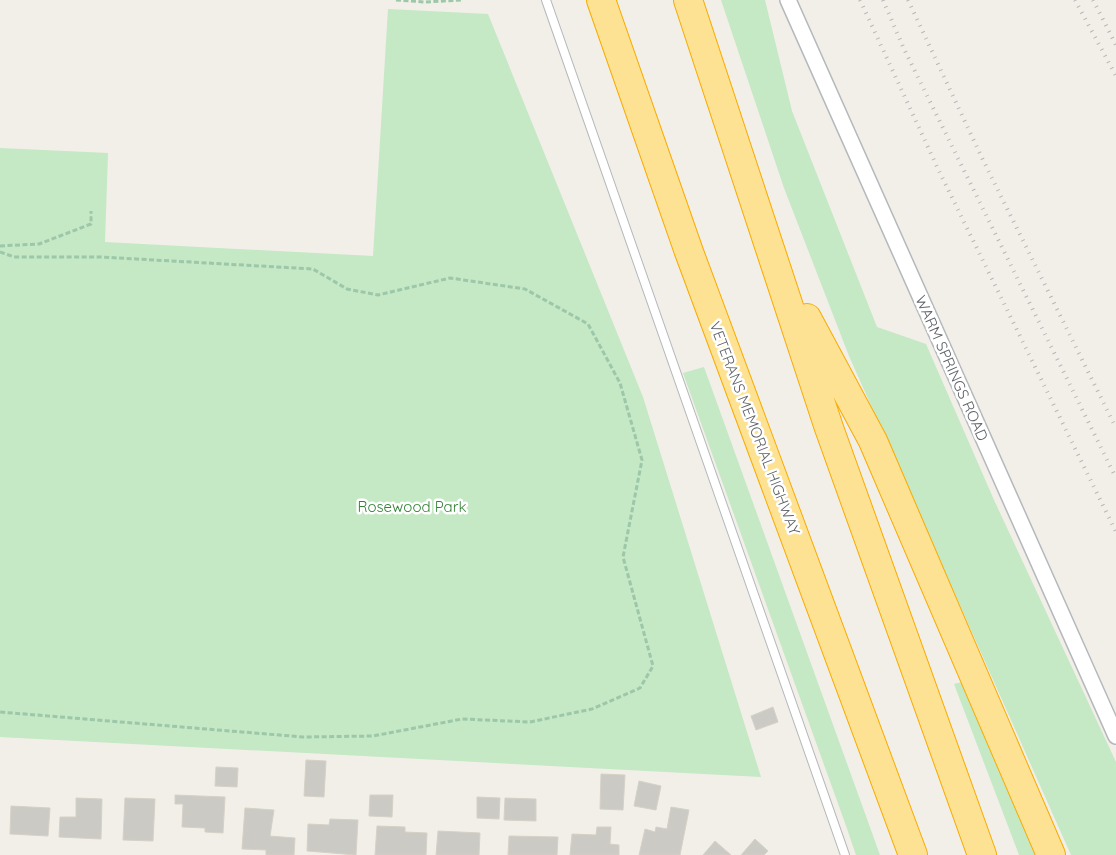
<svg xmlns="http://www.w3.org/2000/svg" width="1116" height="855" viewBox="0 0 1116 855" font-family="Quicksand,sans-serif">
<rect width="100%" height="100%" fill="#f1efe8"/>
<path fill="#c5e8c5" d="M721,0H765L792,111L877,327L926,344L994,500L1116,762V855H1071L849,356L784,188Z
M388,9L488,14L643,397L761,777L0,737V148L108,153L105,242L373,256Z
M704,367L880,855H856L845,823L683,373Z
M966,681L1041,855H1019L954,684Z"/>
<path fill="#cccac5" stroke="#d6d1c6" d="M773,707L778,722L756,730L751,716Z
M306,760L326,761L324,797L304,796Z
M216,767L238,768L237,787L215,786Z
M601,774L625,775L623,810L600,809Z
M639,781L661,786L656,810L634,806Z
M175,795L225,797L223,833L205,832V828L182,827L183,804H175Z
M370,795H393L392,817L369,816Z
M477,797L500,798L499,819L477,818Z
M76,798L102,799L101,839L59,837L60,817H76Z
M125,798L155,799L153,841L123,840Z
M505,798L536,799V821L504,820Z
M11,806L50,808L48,836L10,834Z
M671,807L689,810L680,855H639L645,829L655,832L656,827L667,829Z
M245,808L274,810L270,836L295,838L294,855H266V850L242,849Z
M330,819L358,820L356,855L307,851L308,824L329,825Z
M377,826L405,827V832L427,833L426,855H375Z
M597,827H611L610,844L619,845V855H570L572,834L596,835Z
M438,831L480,833L479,855H436Z
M509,836L558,837L557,855H508Z
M755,839L768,851L764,855H741Z
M715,841L731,855H703Z"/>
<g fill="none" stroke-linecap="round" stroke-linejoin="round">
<g stroke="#b5b8bc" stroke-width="10">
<path id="lane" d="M546,0L845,855"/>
</g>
<g stroke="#b5b8bc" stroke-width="18">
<path id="street" d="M788,0L1116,736"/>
</g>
<g stroke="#f9ab00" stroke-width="30">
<path id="highway" d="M601,0L689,252L913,855
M688,0L829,428L982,855
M807,318L873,441L1051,855"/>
</g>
<path stroke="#9cc7a9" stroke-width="3" stroke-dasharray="5 2.5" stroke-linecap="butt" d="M396,0L425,2L462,0
M0,246L39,244L91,224V211
M0,252L14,257H101L313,269L347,289L378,295L450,278L525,289L588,324L620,383L642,460L623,557L653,666L640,688L592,709L530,722L462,719L373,736L303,737L0,712"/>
<use href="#lane" stroke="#fff" stroke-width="8"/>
<use href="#street" stroke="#fff" stroke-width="15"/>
<use href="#highway" stroke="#fde293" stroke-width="28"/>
<path stroke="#b6b7b8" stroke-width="4" stroke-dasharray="1 6" stroke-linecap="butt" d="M860,0L939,171L1116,532
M883,0L904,49L1116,478
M908,0L982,158L1116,428
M1075,0L1116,76
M1093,0L1116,45"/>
</g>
<g text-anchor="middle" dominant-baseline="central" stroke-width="5" stroke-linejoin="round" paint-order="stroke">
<g font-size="15" fill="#5f6368" stroke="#fff">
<text transform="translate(952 368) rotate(66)">WARM SPRINGS ROAD</text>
<text transform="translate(755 428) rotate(69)">VETERANS MEMORIAL HIGHWAY</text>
</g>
<g font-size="15" fill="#348238" stroke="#fff">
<text x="412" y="506">Rosewood Park</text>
</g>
</g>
</svg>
